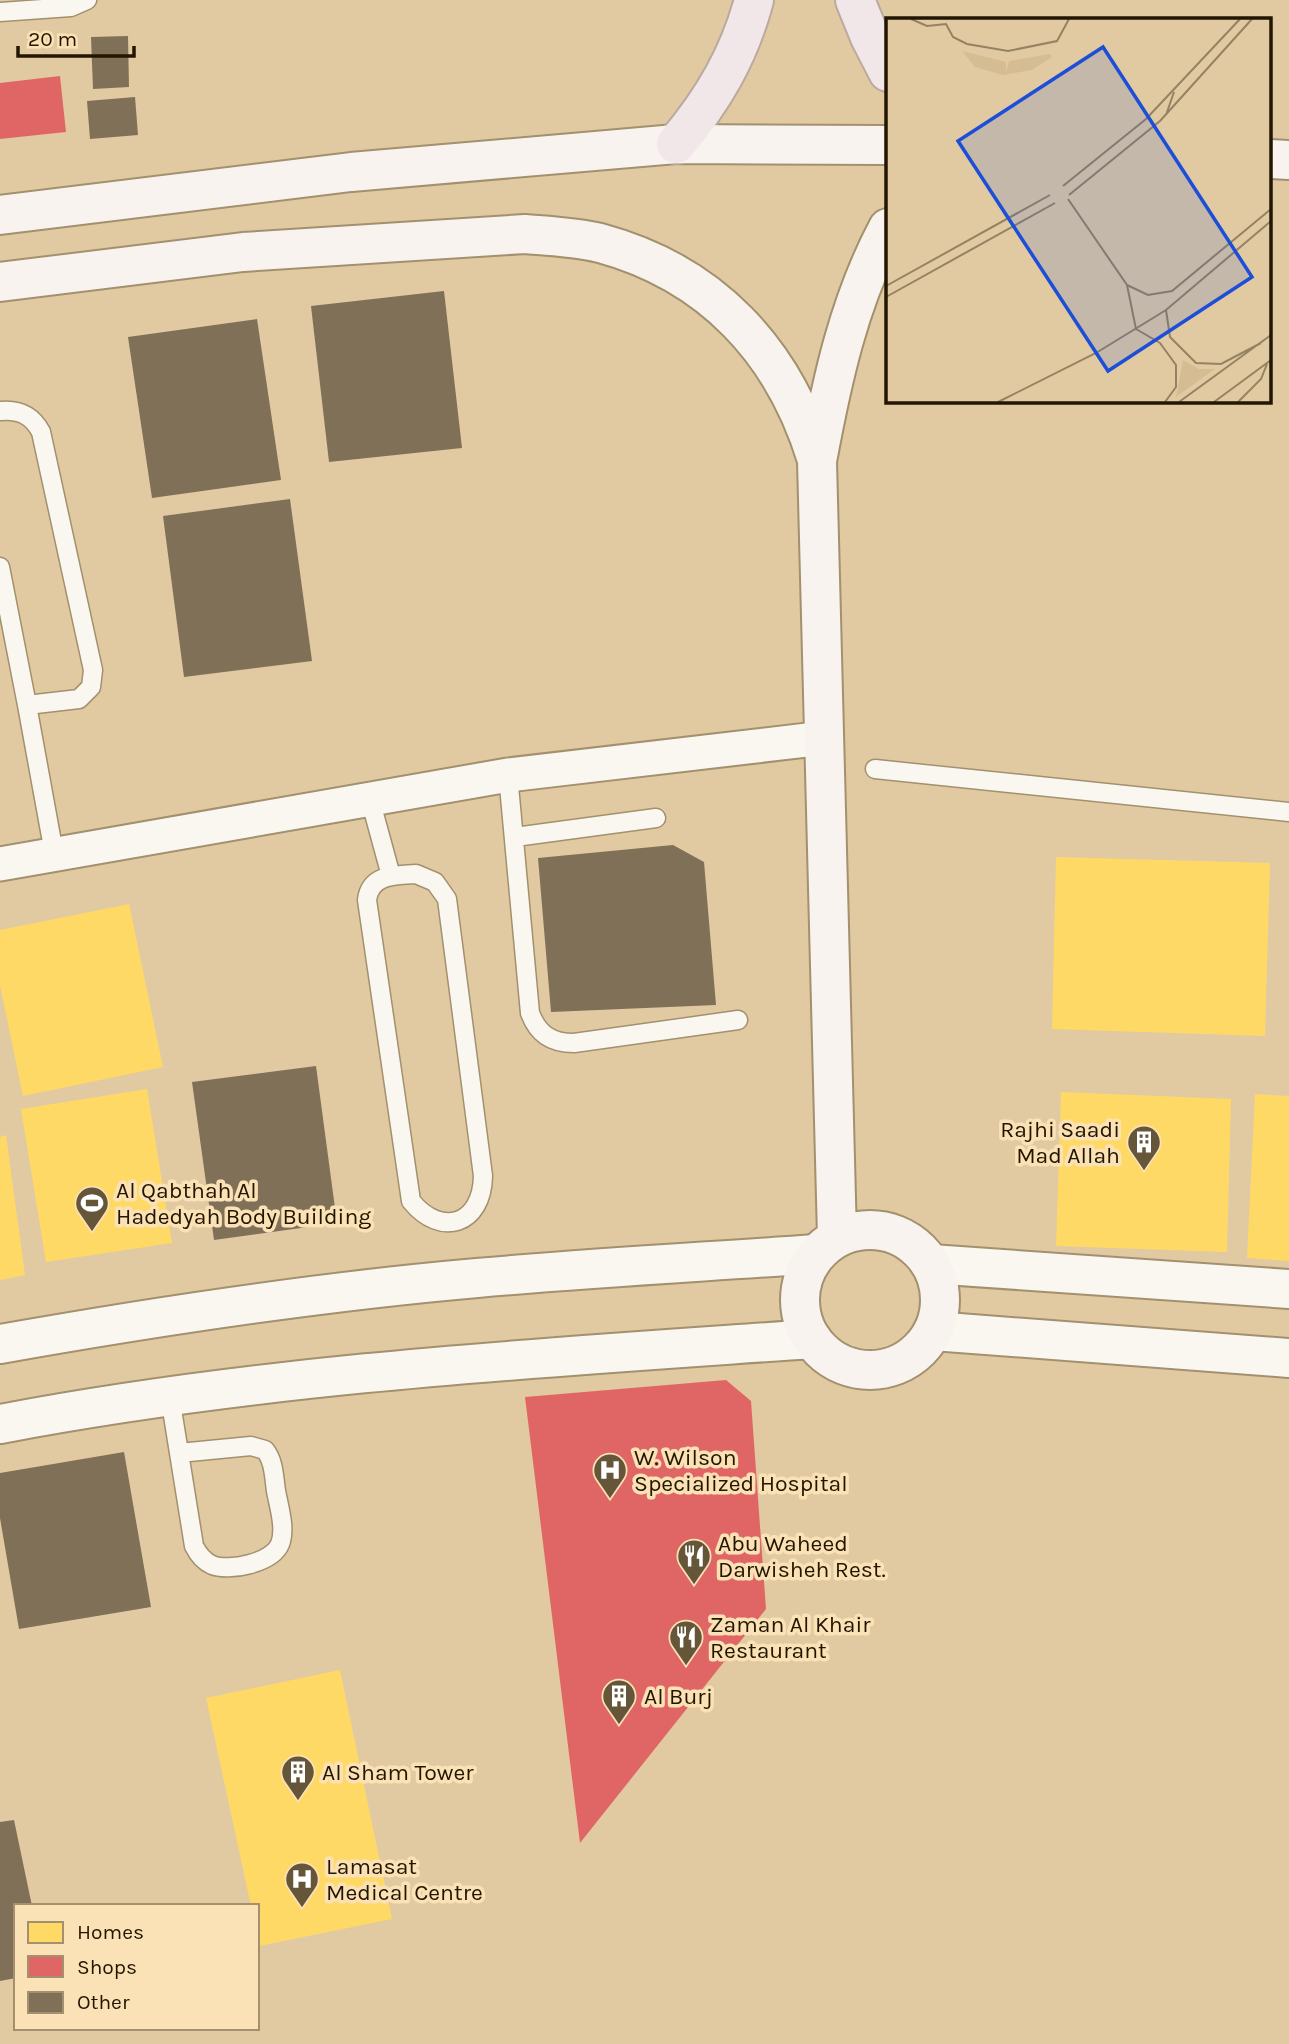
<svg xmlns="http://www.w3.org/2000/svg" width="1289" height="2044" viewBox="0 0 1289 2044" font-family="Karla,sans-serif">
<rect width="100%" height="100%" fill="#e1caa2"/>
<path fill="#ffd966" d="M1056,857L1270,863L1265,1036L1052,1029Z
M129,904L163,1067L23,1096L0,985V930Z
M147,1089L172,1243L46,1262L21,1109Z
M1061,1092L1231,1099L1227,1252L1056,1246Z
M1255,1094L1289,1096V1261L1247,1258Z
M6,1135L25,1275L0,1280V1137Z
M340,1670L392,1919L259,1946L257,1906H251L206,1698Z"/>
<path fill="#e06666" d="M60,76L66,132L0,139V83Z
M726,1380L751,1401L766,1609L580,1843L525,1397Z"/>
<path fill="#807058" d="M128,36L129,87L93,89L91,37Z
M135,97L138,135L90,139L87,101Z
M444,291L462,448L329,462L311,306Z
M257,319L281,480L152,498L128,337Z
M290,499L312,661L184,677L163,516Z
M673,845L704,862L716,1005L551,1012L538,858Z
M316,1066L337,1223L214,1240L192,1082Z
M124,1452L151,1607L19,1629L0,1518V1473Z
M14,1820L32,1906H16V1978L0,1981V1822Z"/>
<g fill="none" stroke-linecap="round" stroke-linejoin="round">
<g stroke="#a2906e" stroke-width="21">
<path id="service" d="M0,12L71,7L87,0
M0,411C19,409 32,415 41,432L93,670L91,687L79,699L27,705L0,567
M27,705L54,853
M875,769L1289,812
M508,775L530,1013C538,1034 551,1043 574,1043L738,1020
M370,799L391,876
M515,837L656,818
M416,874L435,882L447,899L483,1176C482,1225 441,1238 411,1201L367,900C370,874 396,875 416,874Z
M170,1397L194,1546C198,1554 203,1561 212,1565C229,1572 272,1563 280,1544C286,1529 279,1507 276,1491C274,1477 274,1461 265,1450L251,1446L179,1453"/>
</g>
<g stroke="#a2906e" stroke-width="37">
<path id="minor" d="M0,864L508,775L824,738"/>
</g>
<g stroke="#a2906e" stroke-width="42">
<path id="tertiary" d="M931,1264L1289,1289
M933,1331L1289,1358
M0,1344C158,1316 317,1292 477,1278C590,1268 703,1262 816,1254
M0,1424C268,1373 541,1358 812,1339"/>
</g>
<g stroke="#a2906e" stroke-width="42">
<path id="secondary" d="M1270,159L1289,160
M0,215L351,172L676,144L888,145
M0,282L243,252L525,234C550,236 575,237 600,243C711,273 784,351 817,460
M800 1300a70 70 0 1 1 140 0a70 70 0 1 1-140 0Z
M837,1237L817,461C832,380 849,301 888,228"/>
</g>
<g stroke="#baa99e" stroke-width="42">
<path id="motorway" d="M855,0L870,37L888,72
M676,144C713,100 739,56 754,0"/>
</g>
<use href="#service" stroke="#faf7f1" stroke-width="18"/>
<use href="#minor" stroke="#faf7f1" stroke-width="33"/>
<use href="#tertiary" stroke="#faf7f1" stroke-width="38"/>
<use href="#secondary" stroke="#f8f3ee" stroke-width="38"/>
<use href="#motorway" stroke="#f1e7e9" stroke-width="38"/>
</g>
<defs>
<g id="building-pin" transform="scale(1.75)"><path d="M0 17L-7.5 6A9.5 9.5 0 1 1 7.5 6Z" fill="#655539" stroke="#fbe1b6"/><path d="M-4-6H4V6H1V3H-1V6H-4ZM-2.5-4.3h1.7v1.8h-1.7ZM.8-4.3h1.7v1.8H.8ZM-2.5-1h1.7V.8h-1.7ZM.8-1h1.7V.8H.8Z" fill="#fff"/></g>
<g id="stadium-pin" transform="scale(1.75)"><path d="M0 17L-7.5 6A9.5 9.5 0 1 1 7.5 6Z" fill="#655539" stroke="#fbe1b6"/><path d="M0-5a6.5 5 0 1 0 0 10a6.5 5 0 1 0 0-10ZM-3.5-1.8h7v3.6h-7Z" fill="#fff"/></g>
<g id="hospital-pin" transform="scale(1.75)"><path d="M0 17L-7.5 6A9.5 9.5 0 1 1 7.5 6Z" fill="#655539" stroke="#fbe1b6"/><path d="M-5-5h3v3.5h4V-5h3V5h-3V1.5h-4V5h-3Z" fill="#fff"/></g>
<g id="restaurant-pin" transform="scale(1.75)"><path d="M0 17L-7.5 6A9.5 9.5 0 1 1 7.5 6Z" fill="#655539" stroke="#fbe1b6"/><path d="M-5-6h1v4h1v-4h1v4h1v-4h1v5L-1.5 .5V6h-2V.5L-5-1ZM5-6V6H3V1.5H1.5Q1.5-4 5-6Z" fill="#fff"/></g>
</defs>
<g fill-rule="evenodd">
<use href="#building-pin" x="1144" y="1142"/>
<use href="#stadium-pin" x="92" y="1203"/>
<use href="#hospital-pin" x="610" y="1470"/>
<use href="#restaurant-pin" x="694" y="1556"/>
<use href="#restaurant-pin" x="686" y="1637"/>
<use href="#building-pin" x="619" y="1696"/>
<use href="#building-pin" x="298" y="1772"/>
<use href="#hospital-pin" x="302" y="1879"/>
</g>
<g text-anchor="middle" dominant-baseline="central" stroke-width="7" stroke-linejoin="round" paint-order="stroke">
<g font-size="23" fill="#221601" stroke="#fbe1b6" text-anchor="start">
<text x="1120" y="1129" text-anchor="end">Rajhi Saadi<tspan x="1120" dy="26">Mad Allah</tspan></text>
<text x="116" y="1190">Al Qabthah Al<tspan x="116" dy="26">Hadedyah Body Building</tspan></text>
<text x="634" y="1457">W. Wilson<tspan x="634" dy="26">Specialized Hospital</tspan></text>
<text x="718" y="1543">Abu Waheed<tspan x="718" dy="26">Darwisheh Rest.</tspan></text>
<text x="710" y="1624">Zaman Al Khair<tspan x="710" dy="26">Restaurant</tspan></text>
<text x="644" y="1696">Al Burj</text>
<text x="322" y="1772">Al Sham Tower</text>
<text x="326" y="1866">Lamasat<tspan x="326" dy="26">Medical Centre</tspan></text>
</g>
</g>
<g transform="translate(886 18)">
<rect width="385" height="385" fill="#e1caa2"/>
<path d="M76,33L120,44V54L123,43L164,36L166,39L146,52L117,57L89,49ZM297,342L313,351H329L290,379Z" fill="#d6bc93"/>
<path fill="none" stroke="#958262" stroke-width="2" d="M25,1L41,8L60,6L67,19L81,26L122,33L171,23L183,1M280,97L288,74M177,168L260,101L354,1M183,177L274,103L366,1M182,181L241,267L250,311M241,267L262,277L286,273L385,191M0,268L164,177M0,279L169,185M280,292L284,319L310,345L335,346L375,325M250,311L274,325L290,347V369L279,384M112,384L210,335L280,292L385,203M293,384L385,317M328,384L385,342M352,384L375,361L381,346"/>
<path fill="#1d4ed8" fill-opacity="0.15" stroke="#1d4ed8" stroke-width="3.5" d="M217,29L366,259L222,353L72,123Z"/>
<rect width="385" height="385" fill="none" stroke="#221601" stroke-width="3.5"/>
</g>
<rect x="14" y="1904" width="245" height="126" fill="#fbe1b6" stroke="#a4906e" stroke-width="2"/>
<rect x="28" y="1922" width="35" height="21" fill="#ffd966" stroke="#a4906e" stroke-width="2"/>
<text x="77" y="1939" font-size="21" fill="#221601">Homes</text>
<rect x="28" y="1956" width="35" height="21" fill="#e06666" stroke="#a4906e" stroke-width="2"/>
<text x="77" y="1974" font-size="21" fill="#221601">Shops</text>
<rect x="28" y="1992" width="35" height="21" fill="#807058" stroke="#a4906e" stroke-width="2"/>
<text x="77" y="2009" font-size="21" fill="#221601">Other</text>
<path d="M18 46v10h116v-10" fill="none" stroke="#221601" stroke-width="3.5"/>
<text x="28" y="46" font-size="21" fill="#221601" stroke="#fbe1b6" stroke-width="5" paint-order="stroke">20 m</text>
</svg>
